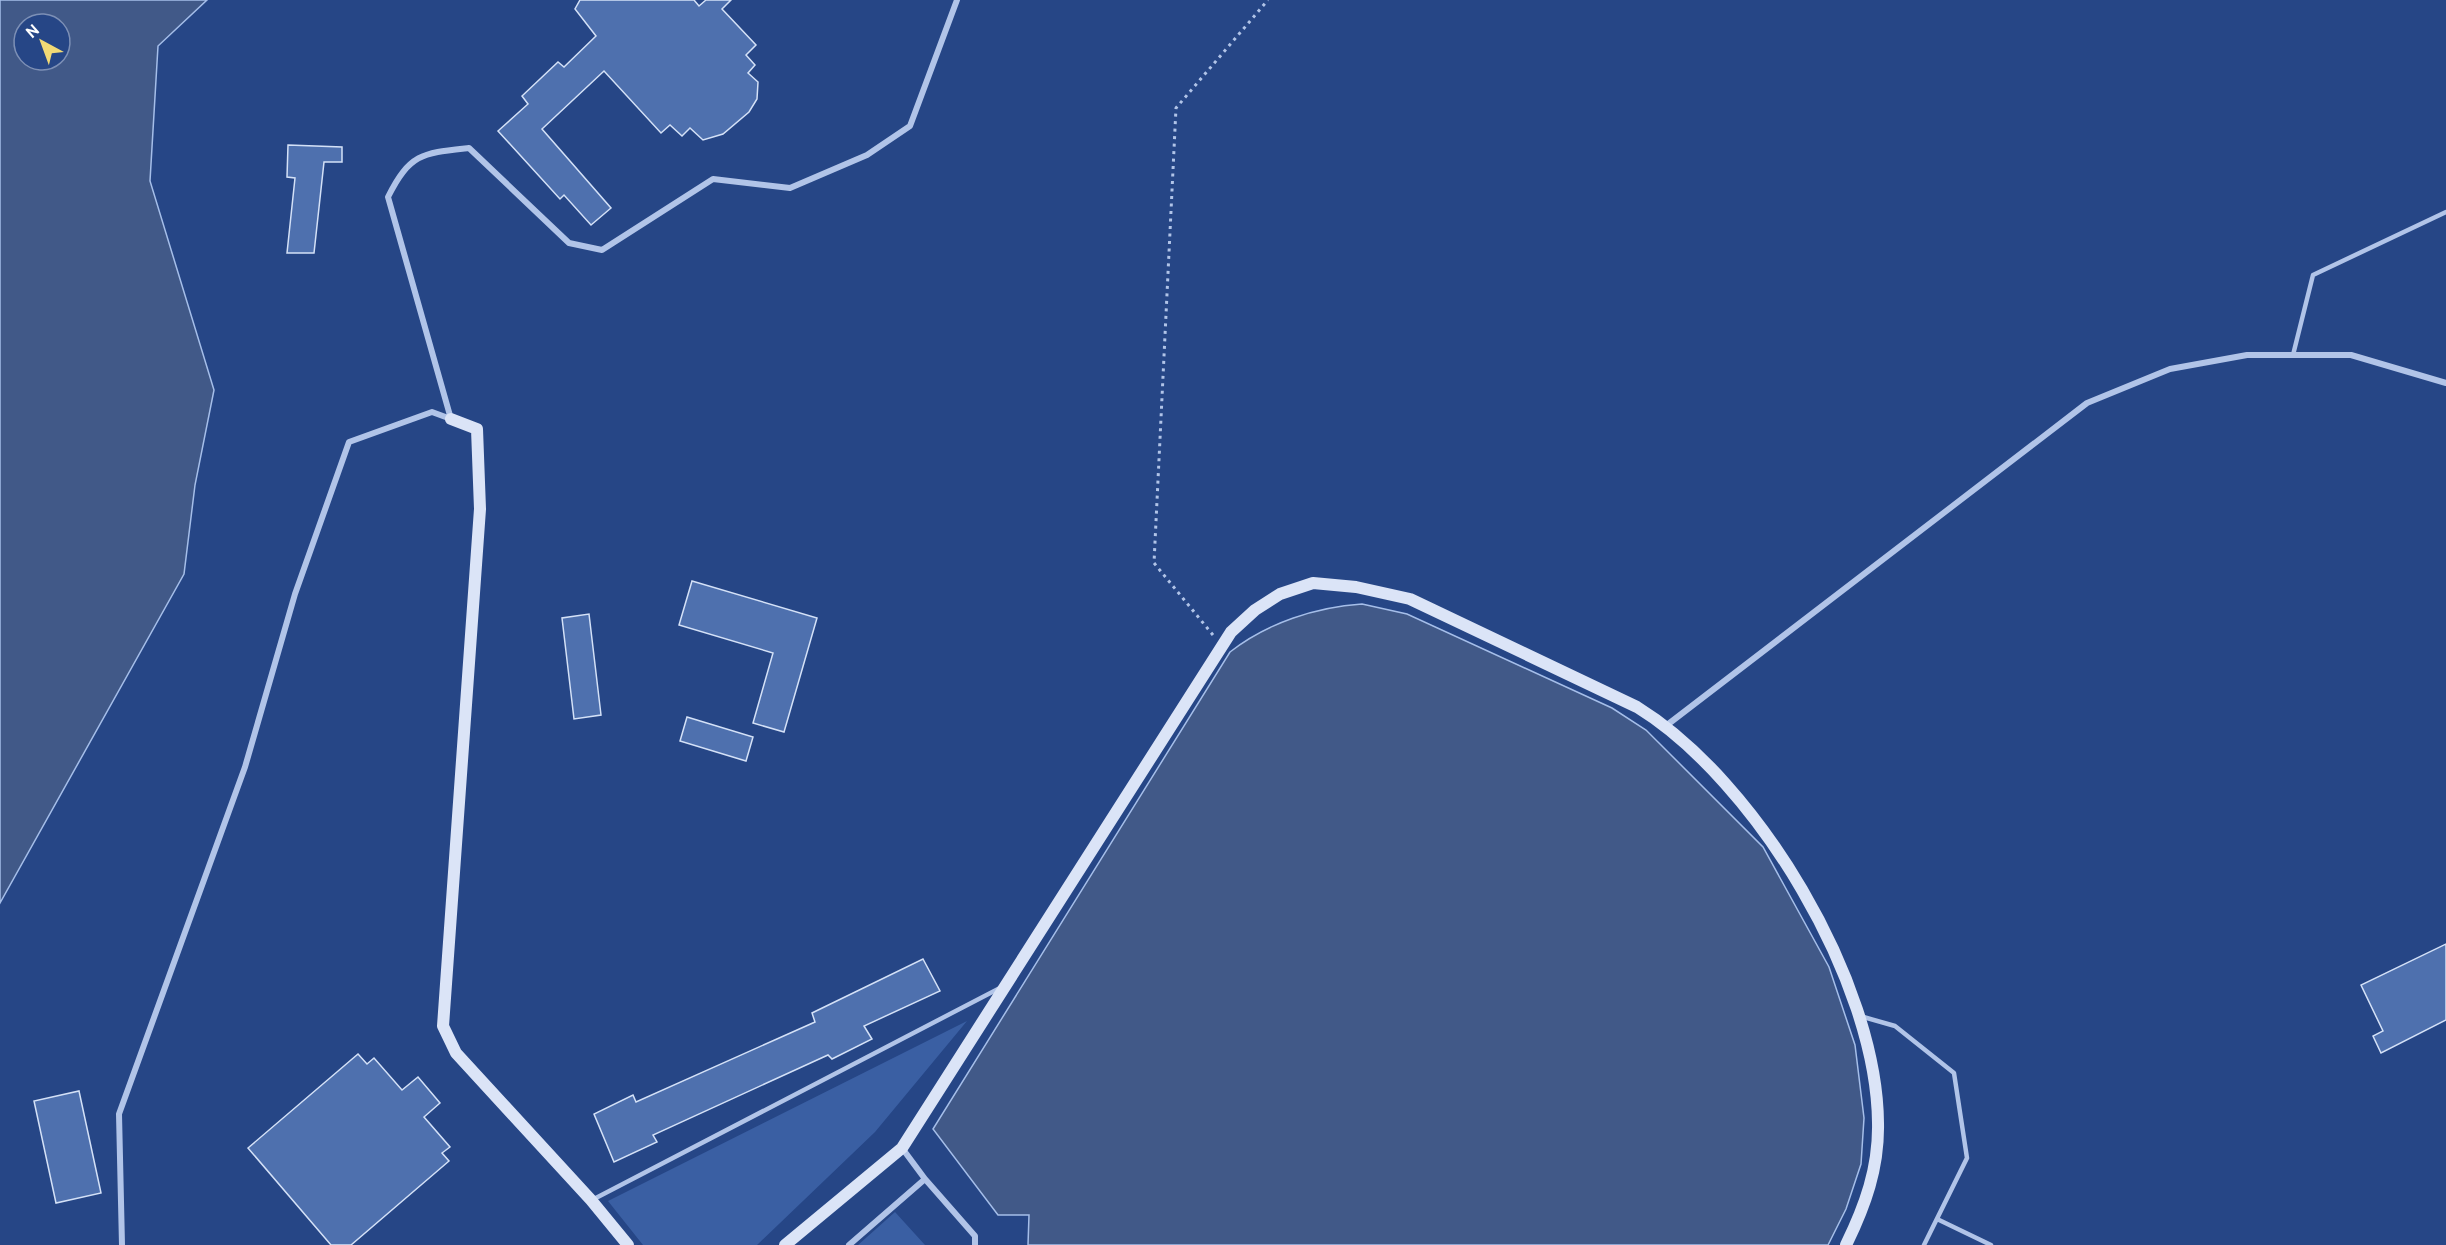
<svg xmlns="http://www.w3.org/2000/svg" width="2446" height="1245" viewBox="0 0 2446 1245" font-family="Overpass,sans-serif">
<rect width="100%" height="100%" fill="#264686"/>
<path fill="#3a5fa3" d="M967,1021L875,1132L757,1245H643L608,1201Z
M895,1212L925,1245H858Z"/>
<path fill="#415988" stroke="#a5bee9" stroke-width="1.5" fill-rule="evenodd" d="M0,0H207L158,46L150,181L214,390L195,485L184,574L0,903ZM24,24H60V60H24Z
M1362,604L1407,614L1612,708L1646,730L1763,847L1829,967L1855,1045L1864,1118L1861,1164L1846,1209L1828,1245H1028L1029,1215H998L933,1129L1230,652C1267,623 1316,607 1362,604Z"/>
<path fill="#4e70ae" stroke="#d4e1f7" stroke-width="1.5" d="M580,0H694L699,6L706,0H731L722,9L756,45L746,55L755,65L748,73L758,82L757,99L749,112L723,134L703,140L690,128L682,136L670,125L661,133L604,71L542,129L611,208L591,225L564,195L560,199L498,131L528,104L522,96L558,62L564,67L596,36L575,9Z
M288,145L342,147V162H324L314,253H287L295,178L287,177Z
M692,581L817,618L784,732L753,723L773,653L679,625Z
M589,614L601,715L574,719L562,618Z
M687,717L753,737L746,761L680,741Z
M2446,944V1020L2381,1053L2373,1036L2383,1031L2361,985Z
M923,959L940,991L864,1026L872,1039L832,1059L828,1055L653,1135L657,1142L614,1162L594,1114L633,1095L636,1102L815,1022L812,1013Z
M358,1054L367,1064L374,1058L402,1090L418,1077L440,1103L424,1117L450,1147L442,1153L449,1161L351,1245H331L248,1148Z
M79,1091L101,1193L56,1203L34,1101Z"/>
<g fill="none" stroke-linecap="round" stroke-linejoin="round">
<path stroke="#b1c4e8" stroke-width="3" stroke-dasharray="3 4.5" stroke-linecap="butt" d="M1213,635L1154,563L1176,108L1268,0"/>
<path stroke="#b1c4e8" stroke-width="4.5" d="M2293,355L2313,275L2446,212
M1860,1016L1895,1026L1954,1073L1967,1158L1924,1245
M592,1200L1000,988
M1937,1219L1991,1245"/>
<path stroke="#b1c4e8" stroke-width="6" d="M451,419L388,197C410,153 423,153 469,148L569,243L602,250L713,179L790,188L867,155L910,126L957,0
M1667,725L2087,403L2170,369L2247,355H2351L2446,383
M902,1148L925,1179L975,1236V1245
M122,1245L119,1114L245,767L295,594L349,442L432,412L451,419
M849,1245L925,1179"/>
<path stroke="#dbe4f7" stroke-width="12" d="M451,419L477,429L480,509L443,1026L456,1053L591,1200L628,1245
M785,1245L902,1148L1231,632L1255,610L1280,594L1313,583L1356,587L1410,599L1637,707C1757,781 1877,982 1878,1123C1879,1168 1865,1206 1846,1245"/>
</g>
<g transform="translate(42 42) rotate(319)"><circle r="28" fill="#264686" stroke="#7d90b6" stroke-width="1.5"/>
<path d="M0-4.5L10 22L0 15L-10 22Z" fill="#f2da75"/>
<text y="-9" font-size="16" font-weight="bold" text-anchor="middle" fill="#ffffff">N</text>
</g>
</svg>
